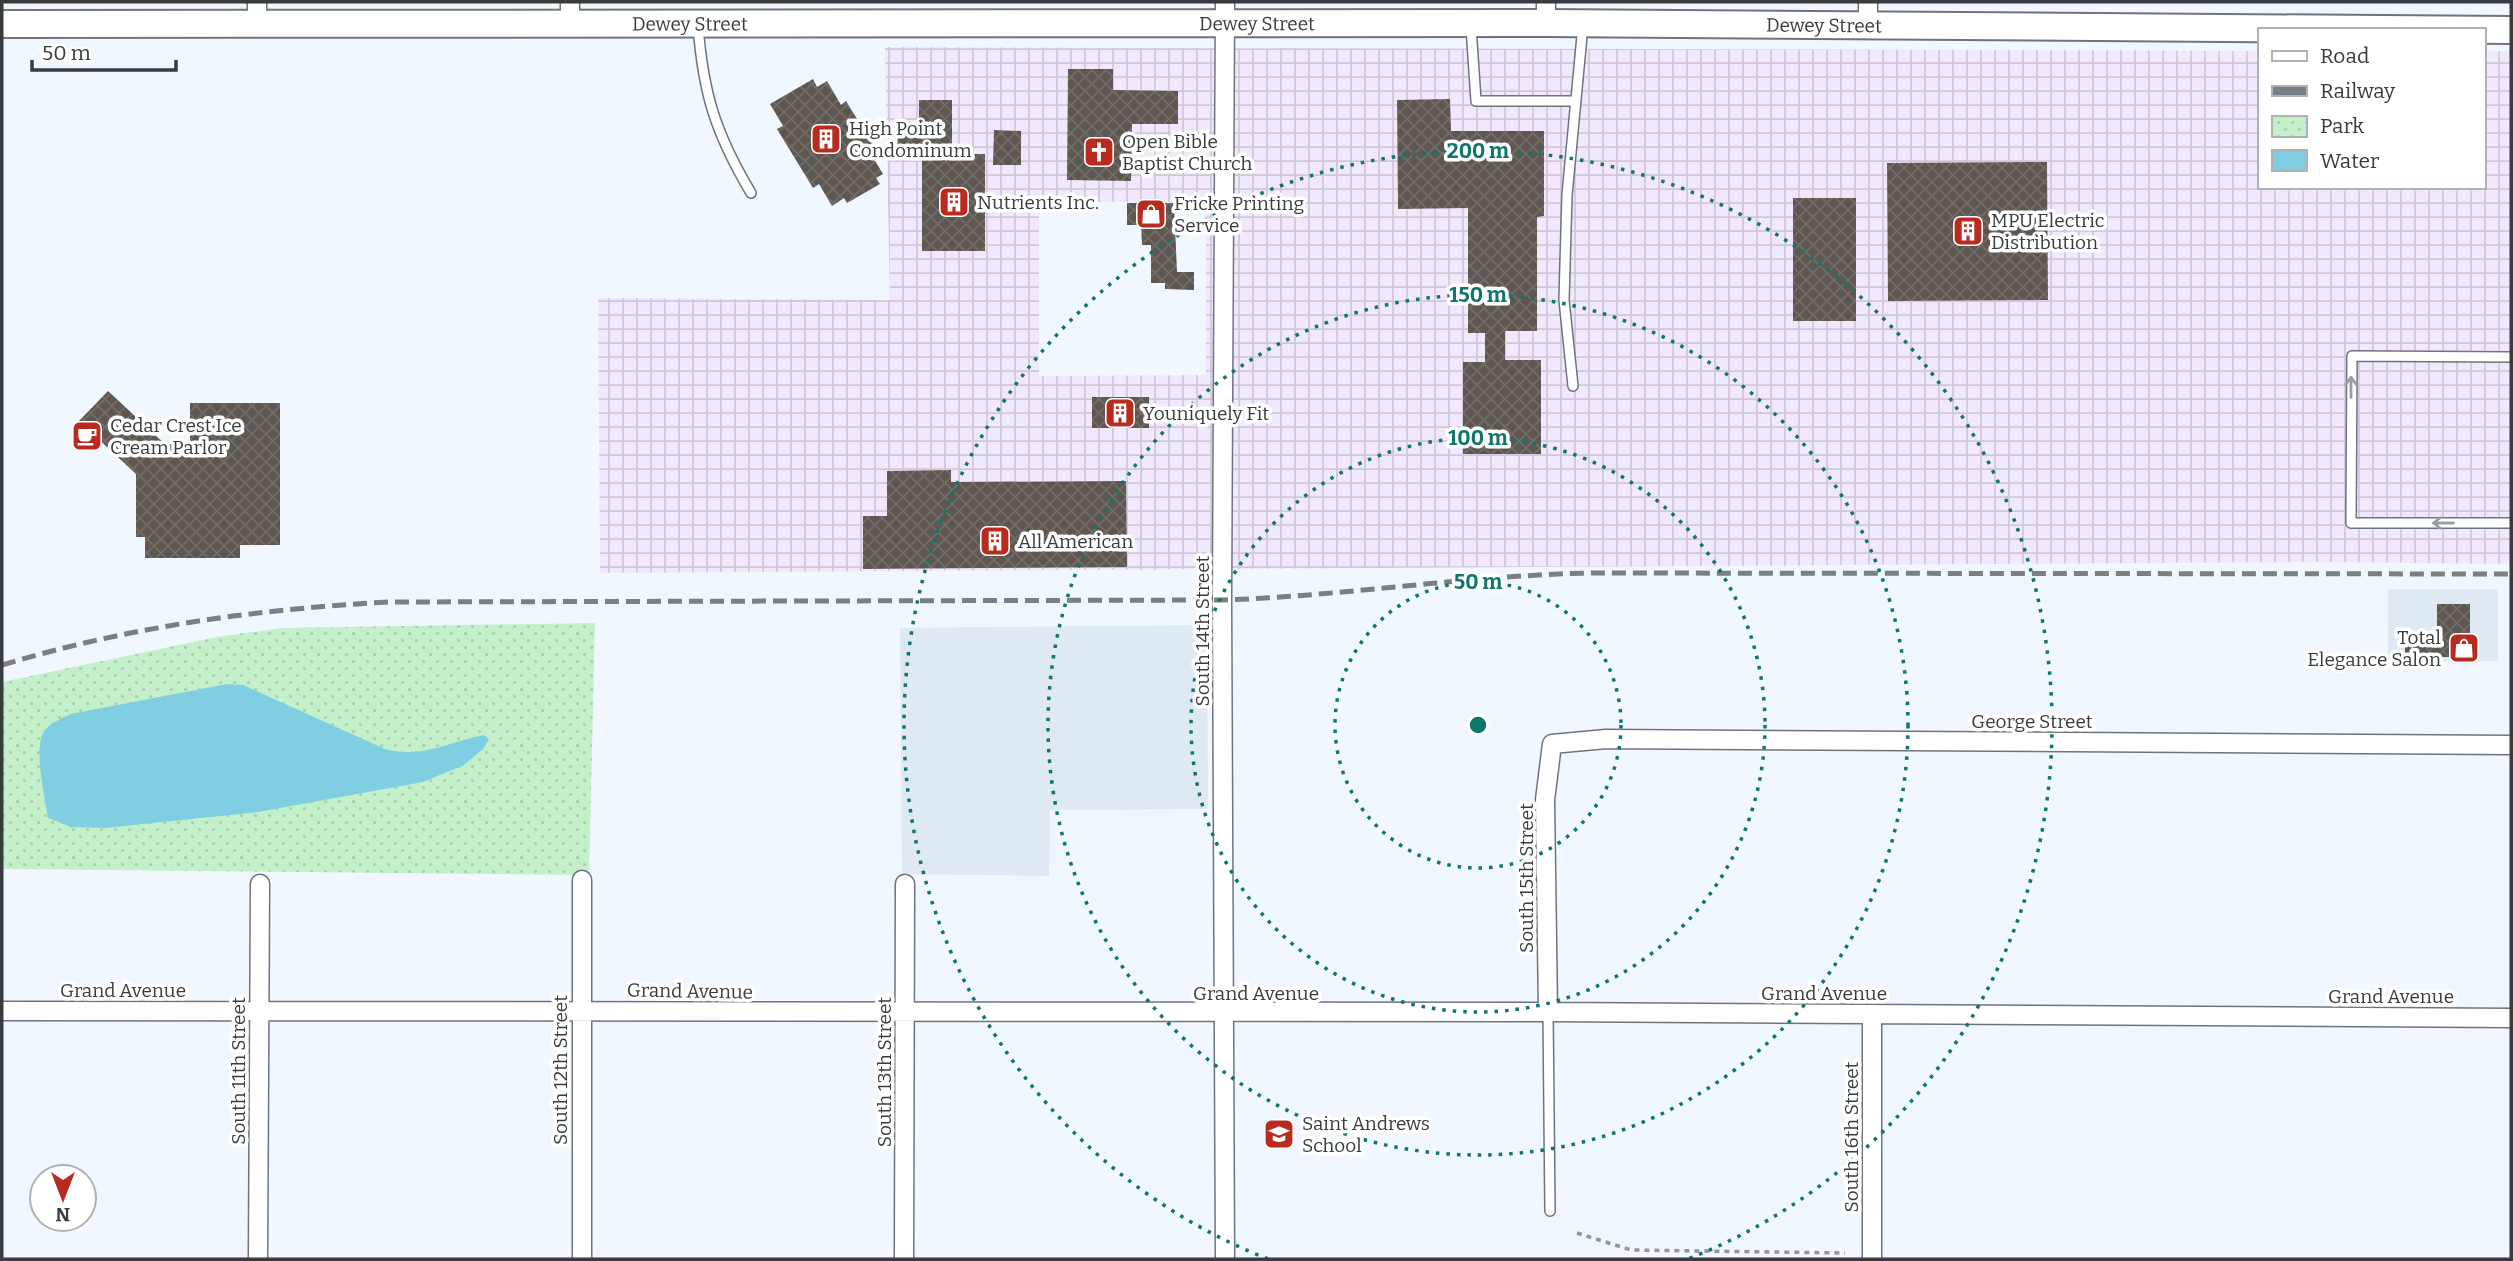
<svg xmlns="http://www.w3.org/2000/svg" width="2513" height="1261" viewBox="0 0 2513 1261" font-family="Bitter,serif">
<defs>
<pattern id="industrial-grid" width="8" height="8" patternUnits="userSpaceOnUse" patternTransform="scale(1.75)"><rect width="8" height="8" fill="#f2e8fd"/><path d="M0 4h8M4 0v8" fill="none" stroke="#d0c8da"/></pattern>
<pattern id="park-dots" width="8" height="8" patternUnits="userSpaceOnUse" patternTransform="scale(1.75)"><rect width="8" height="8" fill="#c4f0c9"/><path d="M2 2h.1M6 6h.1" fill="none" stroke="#a9cfae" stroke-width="1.8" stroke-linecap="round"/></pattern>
<pattern id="building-cross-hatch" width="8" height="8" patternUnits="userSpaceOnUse" patternTransform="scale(1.75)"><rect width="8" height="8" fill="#5e5650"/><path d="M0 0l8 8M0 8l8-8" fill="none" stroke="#726c67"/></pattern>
</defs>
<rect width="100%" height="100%" fill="#f1f7fe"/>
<path fill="#dfe9f4" d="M2388,589H2498V661H2388Z
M1207,625L1208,809L1050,810L1049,876L902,874L900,628Z"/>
<path fill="url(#industrial-grid)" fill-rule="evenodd" d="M885,47L2259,51V187H2483V51H2511V564L2316,562L600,573L598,298L890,300ZM1039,202H1206V375L1039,376Z"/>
<path fill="url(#park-dots)" d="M595,623L589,875L2,869V682L217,637L282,628Z"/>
<path fill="#7fcee1" d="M227,684L243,685L385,749C421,759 449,742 484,735L489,739L484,748L464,765L423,782L258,812L105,828L71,827L48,818C45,799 34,750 43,733C49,723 62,718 71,714Z"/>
<path fill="url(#building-cross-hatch)" d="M1068,69H1113V90L1178,91V124H1132L1131,181L1067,180Z
M813,79L817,87L827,81L841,105L846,101L879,155L871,154L883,174L876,178L880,184L847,203L844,198L832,206L819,184L813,188L777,129L783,126L770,104Z
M1450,99L1451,131H1544V216L1537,217V331H1505V360H1541V454H1463V362H1485V333H1468V208L1398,209L1397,100Z
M919,100H952V154H985V251H922V157L897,156L898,130H919Z
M994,130L1021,131V165H993Z
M2047,162L2048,300L1888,301L1887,163Z
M1793,198H1856V321H1793Z
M1127,203H1174L1177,272H1194V290L1165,289V283H1151V245H1142L1141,225H1127Z
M108,391L165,444H190V403H280V545H240V558H145V537H136V474L79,421Z
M1092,397H1149V428H1092Z
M951,470V482L1126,481L1127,567L863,569V516H887V471Z
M2437,604H2470V657H2405V635H2437Z"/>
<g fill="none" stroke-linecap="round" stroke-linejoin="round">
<g stroke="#6e747d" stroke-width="12">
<path id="lane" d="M698,25C703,94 716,134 751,193
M1471,27L1476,101H1576
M2511,357L2352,356L2351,523H2511
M1573,386L1564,300L1567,195L1583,25
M1548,1012L1550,1211"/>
</g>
<g stroke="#6e747d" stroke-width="21">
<path id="street" d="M257,2V23
M570,2V23
M1225,2L1222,600L1225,1259
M1546,2V23
M1868,2V27
M2,1011L1548,1012L2511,1018
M1548,1012L1545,800L1552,744L1606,739L2511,745
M258,1259L260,884
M582,1259V880
M904,1259L905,884
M1872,1259V1015"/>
</g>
<g stroke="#6e747d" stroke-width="30">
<g id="secondary">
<path id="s1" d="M2,24L1546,23L2511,30"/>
</g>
</g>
<path stroke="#92969c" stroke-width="3.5" stroke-dasharray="5 5" stroke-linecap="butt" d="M1577,1233L1631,1250L1845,1253"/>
<use href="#lane" stroke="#fff" stroke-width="9"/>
<use href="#street" stroke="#fff" stroke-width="18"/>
<use href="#secondary" stroke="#fff" stroke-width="26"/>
<path stroke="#7a7f84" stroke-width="5" stroke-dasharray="14 7" stroke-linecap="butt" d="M2,665C128,627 257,609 389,602L1222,600C1347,596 1469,575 1594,573L2511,574"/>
</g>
<defs><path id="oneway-shaft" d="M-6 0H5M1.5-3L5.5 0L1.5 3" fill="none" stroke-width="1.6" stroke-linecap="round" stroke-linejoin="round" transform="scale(1.75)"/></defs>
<g stroke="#9c9d9f">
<use href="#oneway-shaft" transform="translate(2351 387) rotate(-90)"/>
<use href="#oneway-shaft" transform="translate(2443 523) rotate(180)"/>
</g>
<g fill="none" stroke="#0f766e" stroke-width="3.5" stroke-dasharray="3.5 7">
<circle cx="1478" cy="725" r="143"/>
<circle cx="1478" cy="725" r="287"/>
<circle cx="1478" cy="725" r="430"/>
<path d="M1268 1259A574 574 0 1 1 1688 1259"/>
</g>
<defs>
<g id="building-square" transform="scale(1.575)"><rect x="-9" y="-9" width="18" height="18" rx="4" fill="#b82b1e" stroke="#fff"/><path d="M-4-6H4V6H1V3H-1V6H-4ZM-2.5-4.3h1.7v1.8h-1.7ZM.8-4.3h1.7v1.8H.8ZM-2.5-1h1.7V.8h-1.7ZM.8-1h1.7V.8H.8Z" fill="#fff"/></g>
<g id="church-square" transform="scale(1.575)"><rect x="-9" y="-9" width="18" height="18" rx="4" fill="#b82b1e" stroke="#fff"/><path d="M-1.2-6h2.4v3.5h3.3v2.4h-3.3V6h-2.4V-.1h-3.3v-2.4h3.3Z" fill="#fff"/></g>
<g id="shop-square" transform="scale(1.575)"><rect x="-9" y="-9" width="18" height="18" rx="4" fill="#b82b1e" stroke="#fff"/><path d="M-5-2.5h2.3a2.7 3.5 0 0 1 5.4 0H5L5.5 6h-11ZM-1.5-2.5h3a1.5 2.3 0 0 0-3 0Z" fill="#fff"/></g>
<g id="cafe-square" transform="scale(1.575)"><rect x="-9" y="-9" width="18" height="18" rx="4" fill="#b82b1e" stroke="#fff"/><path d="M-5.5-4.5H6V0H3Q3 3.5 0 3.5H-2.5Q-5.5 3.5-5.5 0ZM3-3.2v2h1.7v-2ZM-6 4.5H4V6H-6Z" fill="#fff"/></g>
<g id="school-square" transform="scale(1.575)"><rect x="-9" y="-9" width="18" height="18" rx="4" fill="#b82b1e" stroke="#fff"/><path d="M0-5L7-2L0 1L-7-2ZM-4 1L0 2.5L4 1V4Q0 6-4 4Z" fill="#fff"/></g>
</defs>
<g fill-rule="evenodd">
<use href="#building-square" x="826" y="139"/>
<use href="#church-square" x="1099" y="152"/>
<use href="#building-square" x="954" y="202"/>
<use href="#shop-square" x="1151" y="214"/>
<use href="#building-square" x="1968" y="231"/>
<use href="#building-square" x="1120" y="413"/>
<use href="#cafe-square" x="87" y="436"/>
<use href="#building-square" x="995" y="541"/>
<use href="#shop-square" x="2464" y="648"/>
<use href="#school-square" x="1279" y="1134"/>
</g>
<g text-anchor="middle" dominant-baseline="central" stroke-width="7" stroke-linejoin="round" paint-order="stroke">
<g font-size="19" fill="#383b3f" stroke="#fff">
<text stroke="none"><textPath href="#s1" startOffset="688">Dewey Street</textPath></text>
<text stroke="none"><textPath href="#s1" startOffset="1255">Dewey Street</textPath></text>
<text stroke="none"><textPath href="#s1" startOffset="1822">Dewey Street</textPath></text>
<text transform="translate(1202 631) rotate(-90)">South 14th Street</text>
<text x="2032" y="721">George Street</text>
<text transform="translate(1526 878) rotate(-90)">South 15th Street</text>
<text x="123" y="990">Grand Avenue</text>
<text transform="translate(690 991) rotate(1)">Grand Avenue</text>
<text x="1256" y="993">Grand Avenue</text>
<text x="1824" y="993">Grand Avenue</text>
<text x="2391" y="996">Grand Avenue</text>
<text transform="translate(560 1070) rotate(-90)">South 12th Street</text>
<text transform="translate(238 1071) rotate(-90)">South 11th Street</text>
<text transform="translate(884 1072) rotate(-90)">South 13th Street</text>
<text transform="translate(1851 1137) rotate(-90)">South 16th Street</text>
</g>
<g font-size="19" fill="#383b3f" stroke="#fff" text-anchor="start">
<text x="849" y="128">High Point<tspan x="849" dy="22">Condominum</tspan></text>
<text x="1122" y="141">Open Bible<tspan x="1122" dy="22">Baptist Church</tspan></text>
<text x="977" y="202">Nutrients Inc.</text>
<text x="1174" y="203">Fricke Printing<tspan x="1174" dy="22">Service</tspan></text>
<text x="1991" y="220">MPU Electric<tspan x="1991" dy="22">Distribution</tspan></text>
<text x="1143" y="413">Youniquely Fit</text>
<text x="110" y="425">Cedar Crest Ice<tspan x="110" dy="22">Cream Parlor</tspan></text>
<text x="1018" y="541">All American</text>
<text x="2441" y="637" text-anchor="end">Total<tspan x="2441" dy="22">Elegance Salon</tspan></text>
<text x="1302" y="1123">Saint Andrews<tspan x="1302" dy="22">School</tspan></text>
</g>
</g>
<circle cx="1478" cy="725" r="10" fill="#0f766e" stroke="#fff" stroke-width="3.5"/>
<g font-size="21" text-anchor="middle" font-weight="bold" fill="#0f766e" stroke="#fff" stroke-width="7" stroke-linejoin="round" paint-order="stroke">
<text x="1478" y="158">200 m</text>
<text x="1478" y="302">150 m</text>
<text x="1478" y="445">100 m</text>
<text x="1478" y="589">50 m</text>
</g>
<rect width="2513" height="1261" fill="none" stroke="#383b3f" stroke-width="7"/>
<rect x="2258" y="28" width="228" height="161" fill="#ffffff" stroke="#afb1b2" stroke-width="2"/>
<rect x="2272" y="51" width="35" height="10" fill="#ffffff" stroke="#afb1b2" stroke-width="2"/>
<text x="2320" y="63" font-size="21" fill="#383b3f">Road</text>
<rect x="2272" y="86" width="35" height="10" fill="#7a7f84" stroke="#afb1b2" stroke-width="2"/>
<text x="2320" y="98" font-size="21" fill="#383b3f">Railway</text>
<rect x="2272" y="116" width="35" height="21" fill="url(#park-dots)" stroke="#afb1b2" stroke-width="2"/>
<text x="2320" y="133" font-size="21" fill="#383b3f">Park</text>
<rect x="2272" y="150" width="35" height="21" fill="#7fcee1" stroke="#afb1b2" stroke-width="2"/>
<text x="2320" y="168" font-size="21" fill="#383b3f">Water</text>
<g transform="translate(63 1198) rotate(180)"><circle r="33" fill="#ffffff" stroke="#afb1b2" stroke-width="2"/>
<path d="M0-5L12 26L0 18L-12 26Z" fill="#b82b1e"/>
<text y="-10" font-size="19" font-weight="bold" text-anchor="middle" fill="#383b3f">N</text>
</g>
<path d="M32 60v10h144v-10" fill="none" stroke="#383b3f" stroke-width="3.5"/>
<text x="42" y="60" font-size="21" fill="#383b3f" stroke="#ffffff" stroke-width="5" paint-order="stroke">50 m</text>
</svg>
